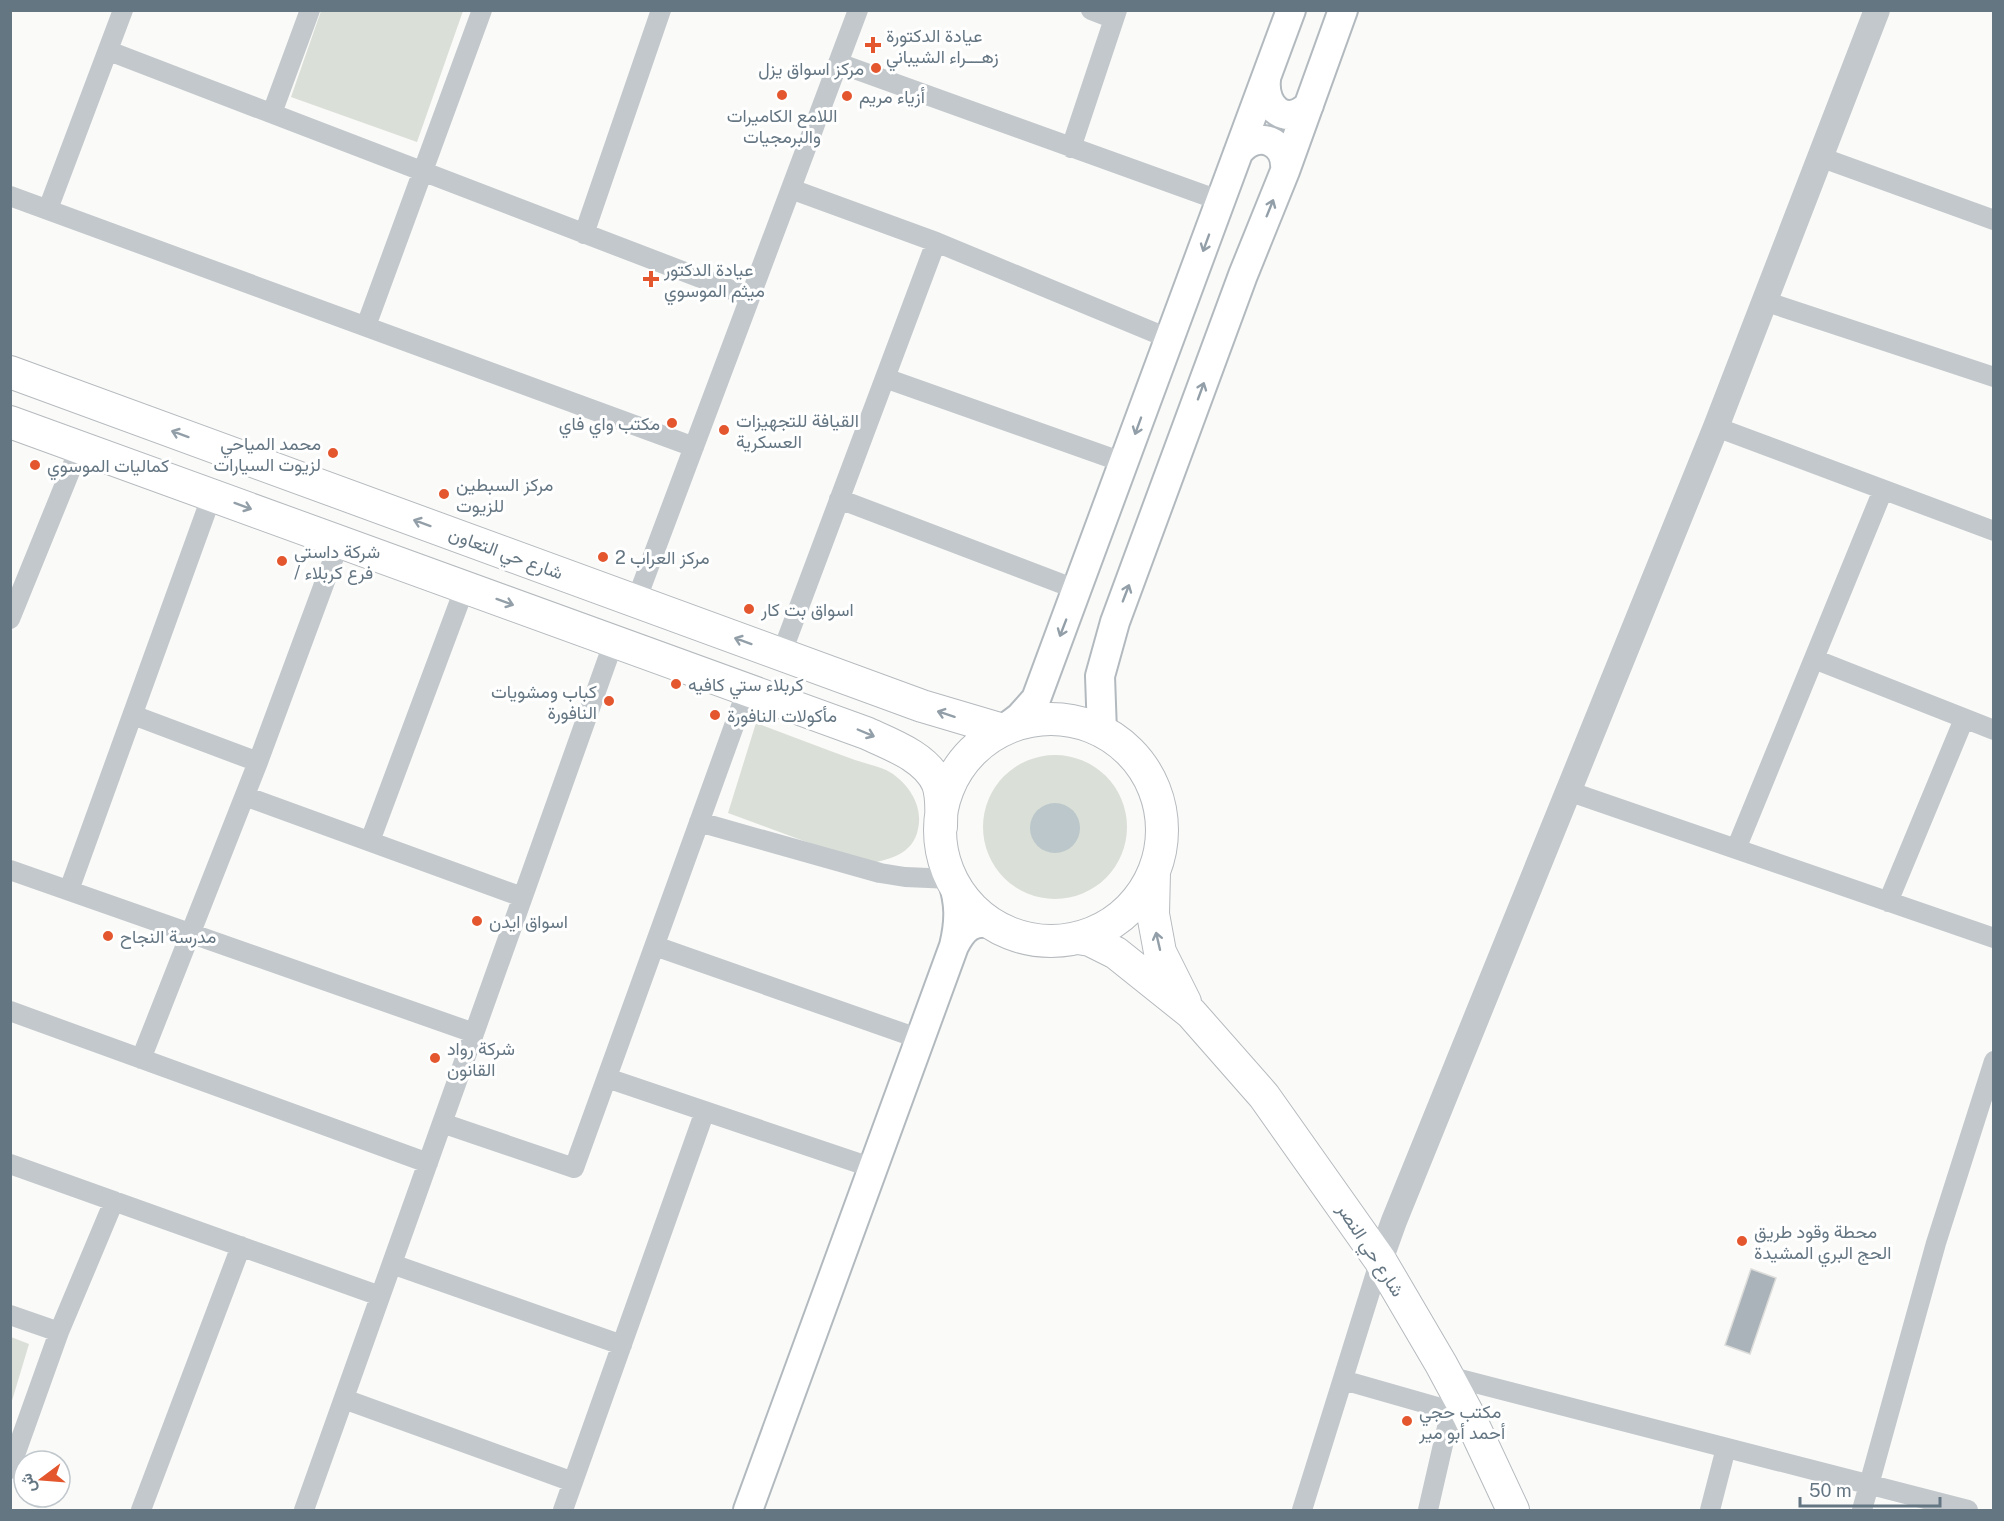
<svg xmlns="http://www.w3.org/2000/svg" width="2004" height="1521" viewBox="0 0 2004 1521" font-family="'Public Sans',Vazirmatn,sans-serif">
<rect width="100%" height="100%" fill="#fafaf8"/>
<path fill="#dadfd7" d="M321,11H463L417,142L291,97Z
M756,723C789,735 822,748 855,760C867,764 883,767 893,774C911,787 923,808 918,829C913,855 888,860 866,864L728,813Z
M983 827a72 72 0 1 1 144 0a72 72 0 1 1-144 0Z
M11,1337L29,1344L11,1404L10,1337Z"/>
<path fill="#bbc7cb" d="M1030 828a25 25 0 1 1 50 0a25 25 0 1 1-50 0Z"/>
<path fill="#aab3b9" stroke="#dcdcda" stroke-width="1.5" d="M1751,1269L1776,1278L1750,1354L1725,1345Z"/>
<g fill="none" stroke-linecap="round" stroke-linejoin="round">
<g stroke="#b3babf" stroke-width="32">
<path id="secondary" d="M1266,80C1263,108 1287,128 1309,105
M1238,153C1257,128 1288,141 1285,171
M1003,730L1020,717L1036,699L1291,10
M1102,732L1100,676L1115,622L1243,275L1285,171L1343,10
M954,946C963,928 973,919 993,924
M748,1510L954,946C960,921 960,903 952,879"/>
</g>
<g stroke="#b5babe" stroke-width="34">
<path id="primary" d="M10,372L922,706L1003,730
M10,422L866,733C890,744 927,757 938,784C943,798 941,813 941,827
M940 830a111 111 0 1 1 222 0a111 111 0 1 1-222 0Z
M1154,872L1153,914L1160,952L1185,1002
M1078,938L1090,940L1116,953L1191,1013L1264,1096L1380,1260L1441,1364L1469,1416L1513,1510"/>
</g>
<path stroke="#c3c8cc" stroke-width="20" d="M1091,10L1114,19
M109,51L750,297
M838,63L1221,201
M272,113L310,10
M1071,148L1117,10
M1820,157L1994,220
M791,189L936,242L1170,339
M10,196L694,447
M48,209L123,10
M584,234L661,10
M1764,301L1994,377
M366,326L482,10
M885,378L1125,463
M1716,427L1994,531
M839,499L1078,590
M636,601L858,10
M10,619L80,447
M781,655L936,242
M1814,659L1994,730
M133,715L258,762
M1568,791L1994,938
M245,796L522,897
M699,822L880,873L905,877L952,879
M370,841L465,587
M1736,849L1883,490
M10,870L474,1033
M69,890L212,495
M1888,902L1964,719
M655,946L920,1039
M10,1011L428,1163
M141,1059L258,762L340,541
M607,1078L873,1168
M442,1123L574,1168L747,690
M10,1164L380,1296
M392,1264L622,1345
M10,1315L59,1332
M1448,1376L1968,1510
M1343,1380L1469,1416
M344,1399L573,1482
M10,1469L59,1332L114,1201
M141,1510L241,1246
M304,1510L614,641
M563,1510L705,1111
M1302,1510L1380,1260
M1428,1510L1451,1410
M1710,1510L1726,1448
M1862,1510L1936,1243L1994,1061"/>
<path stroke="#c3c8cc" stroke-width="26" d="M1380,1260L1394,1221L1716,427L1877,10"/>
<use href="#secondary" stroke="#fff" stroke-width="28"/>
<use href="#primary" stroke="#fff" stroke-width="32"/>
</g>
<defs><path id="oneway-shaft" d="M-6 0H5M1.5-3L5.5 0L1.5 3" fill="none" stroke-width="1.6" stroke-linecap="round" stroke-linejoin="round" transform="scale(1.5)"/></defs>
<g stroke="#939fa8">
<use href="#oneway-shaft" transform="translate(1270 208) rotate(-68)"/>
<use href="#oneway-shaft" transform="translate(1206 243) rotate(110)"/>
<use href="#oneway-shaft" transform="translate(1201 391) rotate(-70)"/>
<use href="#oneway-shaft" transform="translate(1138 426) rotate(110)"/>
<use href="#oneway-shaft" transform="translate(180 434) rotate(-160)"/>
<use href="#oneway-shaft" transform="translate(243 506) rotate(20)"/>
<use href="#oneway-shaft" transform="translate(422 523) rotate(-160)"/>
<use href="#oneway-shaft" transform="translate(1126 593) rotate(-69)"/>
<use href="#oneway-shaft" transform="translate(505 602) rotate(20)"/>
<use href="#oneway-shaft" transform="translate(1063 628) rotate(111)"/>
<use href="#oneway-shaft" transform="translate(743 641) rotate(-160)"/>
<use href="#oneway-shaft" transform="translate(946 714) rotate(-162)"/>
<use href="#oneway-shaft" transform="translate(866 733) rotate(23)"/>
<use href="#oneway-shaft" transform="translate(1158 941) rotate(-103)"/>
</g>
<g fill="#e4572e" stroke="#fff" stroke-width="2">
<path d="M870 36h6v6h6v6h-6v6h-6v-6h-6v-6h6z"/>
<circle cx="876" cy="68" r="6"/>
<circle cx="782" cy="95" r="6"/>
<circle cx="847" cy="96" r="6"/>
<path d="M648 270h6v6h6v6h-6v6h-6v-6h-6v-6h6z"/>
<circle cx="672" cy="423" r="6"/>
<circle cx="724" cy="430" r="6"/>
<circle cx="333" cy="453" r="6"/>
<circle cx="35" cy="465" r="6"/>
<circle cx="444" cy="494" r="6"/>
<circle cx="603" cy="557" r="6"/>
<circle cx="282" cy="561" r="6"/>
<circle cx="749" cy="609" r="6"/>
<circle cx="676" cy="684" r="6"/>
<circle cx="609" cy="701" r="6"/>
<circle cx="715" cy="715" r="6"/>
<circle cx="477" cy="921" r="6"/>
<circle cx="108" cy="936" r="6"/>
<circle cx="435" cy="1058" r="6"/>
<circle cx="1742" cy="1241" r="6"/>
<circle cx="1407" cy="1421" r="6"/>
</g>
<g text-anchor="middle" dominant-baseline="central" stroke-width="6" stroke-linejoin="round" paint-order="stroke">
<g font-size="18" fill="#657683" stroke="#fff" text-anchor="start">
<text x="886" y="35">عيادة الدكتورة<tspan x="886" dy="21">زهـــراء الشيباني</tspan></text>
<text x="864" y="68" text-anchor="end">مركز اسواق يزل</text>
<text x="859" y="96">أزياء مريم</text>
<text x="782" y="115" text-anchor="middle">اللامع الكاميرات<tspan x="782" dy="21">والبرمجيات</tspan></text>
<text x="664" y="269">عيادة الدكتور<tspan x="664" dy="21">ميثم الموسوي</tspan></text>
<text x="736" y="420">القيافة للتجهيزات<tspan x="736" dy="21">العسكرية</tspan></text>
<text x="660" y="423" text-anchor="end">مكتب واي فاي</text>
<text x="321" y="443" text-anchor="end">محمد المياحي<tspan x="321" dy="21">لزيوت السيارات</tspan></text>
<text x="47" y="465">كماليات الموسوي</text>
<text x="456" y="484">مركز السبطين<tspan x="456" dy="21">للزيوت</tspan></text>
<text x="294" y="551">شركة داستي<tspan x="294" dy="21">/ فرع كربلاء</tspan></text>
<text x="615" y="557">مركز العراب 2</text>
<text x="761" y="609">اسواق بت كار</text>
<text x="688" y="684">كربلاء ستي كافيه</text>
<text x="597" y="691" text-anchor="end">كباب ومشويات<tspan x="597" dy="21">النافورة</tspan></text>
<text x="727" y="715">مأكولات النافورة</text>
<text x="489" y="921">اسواق ايدن</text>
<text x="120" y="936">مدرسة النجاح</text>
<text x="447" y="1048">شركة رواد<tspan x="447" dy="21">القانون</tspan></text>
<text x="1754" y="1231">محطة وقود طريق<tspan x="1754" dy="21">الحج البري المشيدة</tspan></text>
<text x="1419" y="1411">مكتب حجي<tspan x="1419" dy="21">أحمد أبو مير</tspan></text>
</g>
<g font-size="18" fill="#657683" stroke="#fff">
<text transform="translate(506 553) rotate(20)">شارع حي التعاون</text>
<text transform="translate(1371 1250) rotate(57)">شارع حي النصر</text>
</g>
</g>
<rect width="2004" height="1521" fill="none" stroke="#657683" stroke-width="24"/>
<g transform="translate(42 1479) rotate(254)"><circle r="28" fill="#ffffff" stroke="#c1c8cd" stroke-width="1.5"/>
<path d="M0-4.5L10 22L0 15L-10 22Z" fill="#e4572e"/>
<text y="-9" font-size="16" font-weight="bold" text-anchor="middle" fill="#657683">ش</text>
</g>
<path d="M1800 1497v9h140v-9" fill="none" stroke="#657683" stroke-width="3"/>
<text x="1809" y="1497" font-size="18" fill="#657683" stroke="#ffffff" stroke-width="4.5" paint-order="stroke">50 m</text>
</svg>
